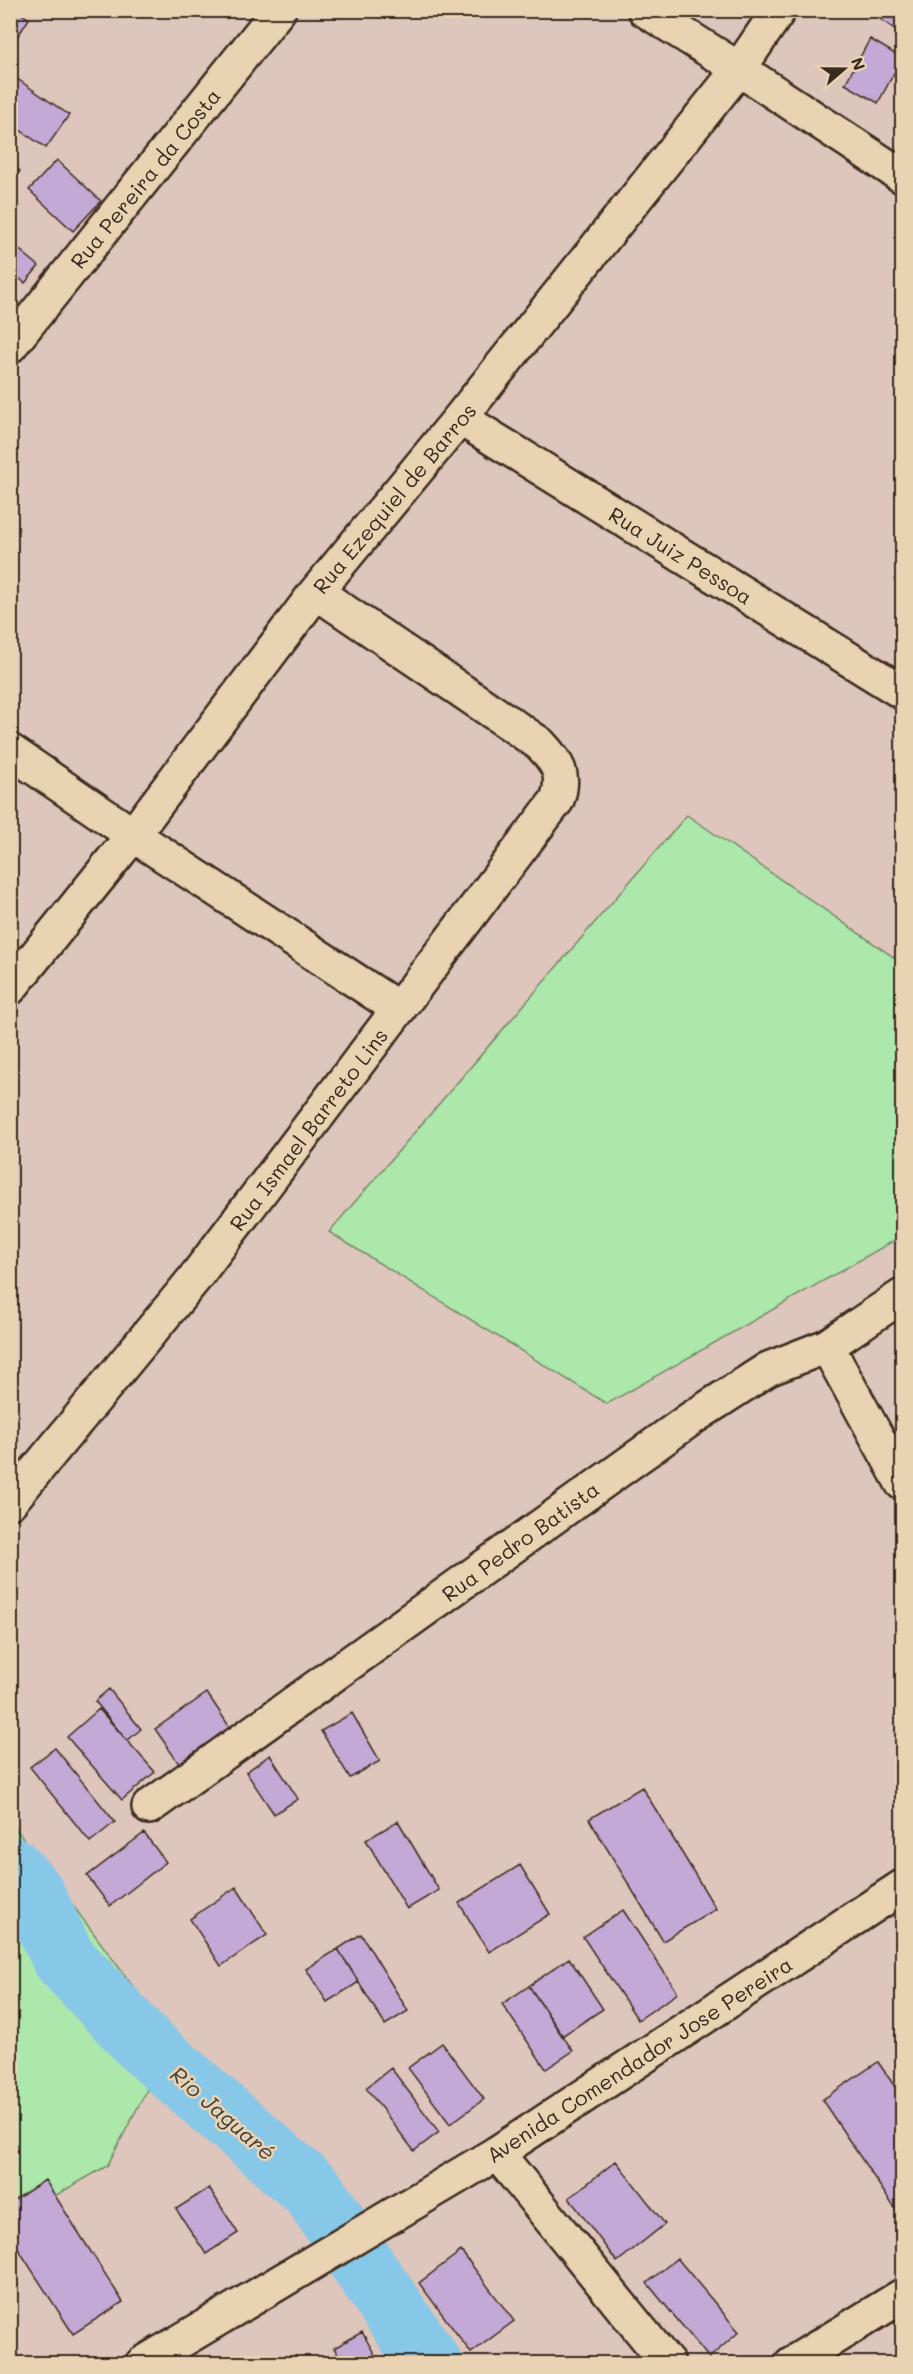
<svg xmlns="http://www.w3.org/2000/svg" width="913" height="2374" viewBox="0 0 913 2374" font-family="Mali,sans-serif">
<rect width="100%" height="100%" fill="#dec6bc"/>
<filter id="ink" filterUnits="userSpaceOnUse"><feTurbulence type="fractalNoise" baseFrequency=".0167" numOctaves="2"/><feDisplacementMap in="SourceGraphic" scale="12" xChannelSelector="R" yChannelSelector="G"/><feConvolveMatrix kernelMatrix="1 2 1 2 8 2 1 2 1" color-interpolation-filters="sRGB"/></filter>
<g filter="url(#ink)">
<path fill="#ace7ac" stroke="#748865" stroke-width="1.5" d="M687,815L902,963V1236L607,1404L329,1232Z
M10,1821L173,2040L107,2166L11,2221Z"/>
<g fill="none" stroke-linecap="round" stroke-linejoin="round">
<path stroke="#87c7e7" stroke-width="64" d="M10,1868L32,1893L64,1959L147,2047L313,2191L430,2364"/>
</g>
<path fill="#c4a8d5" stroke="#3b2a1e" stroke-width="1.5" d="M10,10H16L29,19L10,48Z
M867,10H902V34Z
M870,39L902,58L878,103L845,84Z
M13,76L69,115L46,148L10,123V79Z
M57,160L101,201L73,231L29,190Z
M10,163L20,171L10,182Z
M10,242L39,266L25,283L10,271Z
M109,1689L141,1729L127,1741L95,1701Z
M207,1693L233,1732L182,1768L155,1729Z
M99,1709L155,1772L122,1800L67,1737Z
M352,1713L380,1761L350,1778L321,1731Z
M55,1748L115,1822L90,1842L30,1767Z
M270,1755L298,1799L274,1814L246,1772Z
M642,1787L716,1909L663,1941L589,1819Z
M398,1821L439,1890L407,1909L366,1840Z
M144,1833L166,1862L110,1906L87,1876Z
M520,1865L550,1914L489,1952L459,1903Z
M236,1887L267,1935L221,1966L190,1919Z
M623,1910L678,1993L638,2020L583,1937Z
M361,1934L408,2011L385,2025L338,1949Z
M338,1949L359,1982L327,2002L306,1969Z
M569,1958L603,2009L562,2036L529,1986Z
M529,1986L573,2051L546,2069L502,2004Z
M442,2043L484,2099L450,2124L408,2068Z
M878,2062L902,2097V2219L822,2100Z
M391,2068L439,2132L414,2151L366,2088Z
M616,2161L665,2224L617,2262L569,2198Z
M45,2180L123,2302L73,2334L10,2236V2203Z
M209,2188L238,2233L206,2254L176,2209Z
M461,2251L514,2321L471,2353L419,2283Z
M677,2258L739,2332L709,2358L647,2283Z
M362,2332L380,2364H344L334,2348Z"/>
<g fill="none" stroke-linecap="round" stroke-linejoin="round">
<g stroke="#3b2a1e" stroke-width="38">
<path id="street" d="M645,10L739,69L902,176
M10,346L279,10
M460,418L902,692
M10,751L133,835L399,1009
M10,988L133,835L316,592L460,418L739,69L779,10
M827,1346L902,1483
M10,1502L194,1279L557,800C566,775 558,763 540,744L316,592
M149,1807L692,1418L768,1369L827,1346L902,1296
M497,2153L668,2364
M791,2364L902,2296"/>
</g>
<g stroke="#3b2a1e" stroke-width="38">
<path id="secondary" d="M142,2364L497,2153L902,1887"/>
</g>
<use href="#street" stroke="#e9d3b2" stroke-width="33"/>
<use href="#secondary" stroke="#e9d3b2" stroke-width="33"/>
</g>
</g>
<g text-anchor="middle" dominant-baseline="central" stroke-width="5" stroke-linejoin="round" paint-order="stroke">
<g font-size="21" fill="#3b2a1e" stroke="#e9d3b2">
<text transform="translate(145 178) rotate(-51)">Rua Pereira da Costa</text>
<text transform="translate(394 498) rotate(-50)">Rua Ezequiel de Barros</text>
<text transform="translate(681 555) rotate(32)">Rua Juiz Pessoa</text>
<text transform="translate(308 1129) rotate(-53)">Rua Ismael Barreto Lins</text>
<text transform="translate(520 1541) rotate(-36)">Rua Pedro Batista</text>
<text transform="translate(639 2059) rotate(-33)">Avenida Comendador Jose Pereira</text>
</g>
<g font-size="22" font-style="italic" fill="#46423c" stroke="#e9d3b2">
<text transform="translate(223 2113) rotate(41)">Rio Jaguaré</text>
</g>
</g>
<rect width="913" height="2374" fill="none" stroke="#e9d3b2" stroke-width="36"/>
<rect x="18" y="18" width="877" height="2338" fill="none" stroke="#3b2a1e" stroke-width="2" filter="url(#ink)"/>
<g transform="translate(844 69) rotate(70)" stroke="#e9d3b2" stroke-width="4.5" paint-order="stroke">
<path d="M0-4.5L10 22L0 15L-10 22Z" fill="#3b2a1e"/>
<text y="-9" font-size="16" font-weight="bold" text-anchor="middle" fill="#3b2a1e">N</text>
</g>
</svg>
